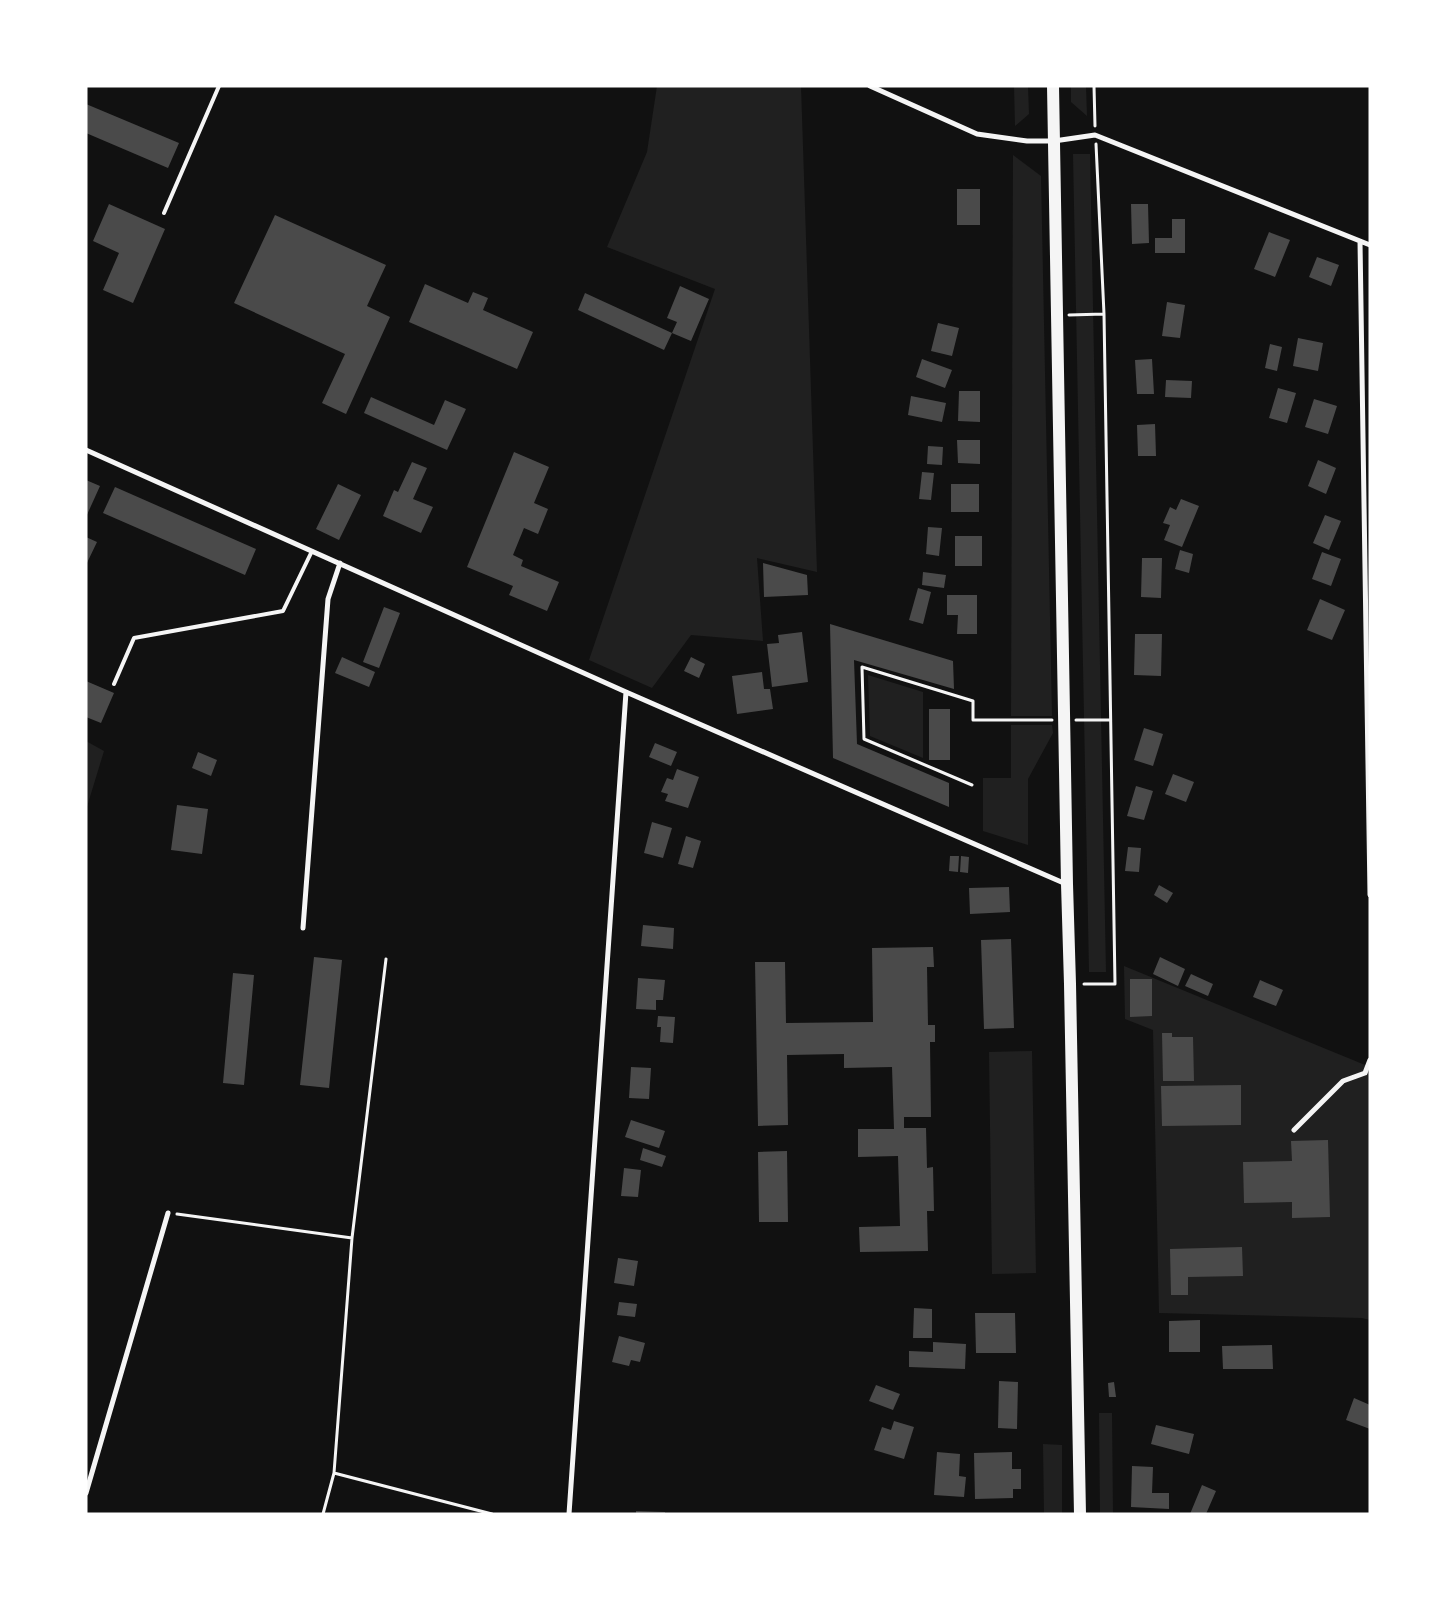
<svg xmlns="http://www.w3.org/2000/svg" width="1456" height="1600" viewBox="0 0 1456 1600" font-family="Georgia,serif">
<rect width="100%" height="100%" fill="#111"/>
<path fill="#202020" d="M657,86H801L817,572L757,558L763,641L691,635L652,688L589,660L715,289L607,247L647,152Z
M1014,86H1028L1029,114L1015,126Z
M1071,86H1086L1087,116L1071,102Z
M1073,154H1090L1106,972H1089Z
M1013,155L1041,176L1052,716H1011Z
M868,675L923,692V758L870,736Z
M1011,725H1052L1053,733L1028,779V845L983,831V778H1011Z
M86,741L104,751L86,810Z
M1124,966L1370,1067V1320L1362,1318L1159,1313L1153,1030L1125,1019Z
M1032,1051L1036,1273L992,1274L989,1052Z
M1099,1413H1112L1113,1514H1100Z
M1043,1444L1062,1445V1514H1044Z"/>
<path fill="#4a4a4a" d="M86,104L179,143L168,168L86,133Z
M957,189H980V225H957Z
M109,204L165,229L133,303L103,290L119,253L93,241Z
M1131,204H1148L1149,243L1132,244Z
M275,215L386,265L367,306L390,317L346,414L322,403L345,354L234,303Z
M1172,219H1185V253H1155V238H1172Z
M1269,232L1290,240L1275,277L1254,269Z
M1317,257L1339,265L1331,286L1309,277Z
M425,284L468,303L473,292L488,298L483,310L533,332L517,369L409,322Z
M680,286L709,299L691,341L672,333L664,350L578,310L585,293L672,333L677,322L667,318Z
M1167,302L1185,305L1180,338L1162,336Z
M938,323L959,328L952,356L931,351Z
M1298,338L1323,343L1318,371L1293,366Z
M1270,344L1282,347L1277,371L1265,368Z
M922,359L952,370L945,388L916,377Z
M1152,359L1154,394H1137L1135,360Z
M1166,380L1192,381L1191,398L1165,397Z
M1278,388L1296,393L1287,423L1269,418Z
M959,391H980V422L958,421Z
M911,396L946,403L942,422L908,415Z
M371,397L434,425L445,400L466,409L447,450L364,413Z
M1314,399L1337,406L1328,434L1305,427Z
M1155,424L1156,456H1138L1137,425Z
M957,440H980V464L958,463Z
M928,446L943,447L942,465L927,464Z
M514,452L549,467L534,503L548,509L538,534L524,528L513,555L523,560L521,566L559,582L547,611L509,595L513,586L467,567Z
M1318,460L1336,468L1326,494L1308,486Z
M412,462L427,468L413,499L433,507L421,533L383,516L394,490L398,492Z
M922,472L934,473L931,500L919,499Z
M86,480L100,486L86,517Z
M338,484L361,495L339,540L316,529Z
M951,484H979V512H951Z
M115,487L256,549L245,575L103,513Z
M1181,499L1199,506L1182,547L1164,540L1170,525L1163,523L1170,507L1176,510Z
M1325,515L1341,521L1329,550L1313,543Z
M928,527L942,528L939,556L926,554Z
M955,536H982V566H955Z
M86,537L97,542L86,565Z
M1180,550L1193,554L1189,573L1175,569Z
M1322,552L1341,559L1331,586L1312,579Z
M1142,558H1162L1161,598L1141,597Z
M763,563L807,575L808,595L764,597Z
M923,572L946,575L944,588L922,585Z
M918,588L931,592L923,624L909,620Z
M947,595H977V634H957L958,615H947Z
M1320,599L1345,610L1332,640L1307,630Z
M384,607L400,613L379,668L363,662Z
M830,624L953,661L954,689L854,660L857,744L949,783V807L833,758Z
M802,632L808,682L772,687L767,644L779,643L778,635Z
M1135,634H1162L1161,676L1134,675Z
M342,657L375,672L369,687L335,673Z
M691,657L705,664L699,678L684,671Z
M762,672L764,689H770L773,709L737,714L732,676Z
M86,681L114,693L101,723L86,717Z
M929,709H950V760H929Z
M1144,728L1163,734L1153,766L1134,760Z
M655,743L677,752L671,766L649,757Z
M198,752L217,760L211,776L192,768Z
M677,769L699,777L688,808L665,801L668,794L661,792L667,778L673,780Z
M1173,774L1194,782L1186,802L1165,794Z
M1136,786L1153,791L1144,820L1127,816Z
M177,805L208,809L202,854L171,850Z
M652,822L672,828L663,858L644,853Z
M686,836L701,841L693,868L678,864Z
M1128,847L1141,848L1139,872L1125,871Z
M950,856H959L958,872L949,871Z
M961,856L969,857L968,873L960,872Z
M1159,885L1173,893L1167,903L1154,895Z
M1009,887L1010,912L970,914L969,888Z
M643,925L674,928L673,949L641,946Z
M1011,939L1014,1028L984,1029L981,940Z
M933,947L934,967H927L928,1025H935V1042H930L931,1117H904V1128H926L927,1168L933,1167L934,1211H927L928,1251L860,1252L859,1227L900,1226L898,1156L858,1157V1129H894L892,1067L844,1068V1054L787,1055L788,1125L758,1126L755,962H785L786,1023L873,1022L872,948Z
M314,957L342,960L329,1088L300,1085Z
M1160,957L1185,969L1178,986L1153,974Z
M233,973L254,975L244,1085L223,1083Z
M1191,974L1213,984L1208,996L1185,986Z
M638,978L665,980L663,1000H656V1010L636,1009Z
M1130,979H1152V1016L1130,1017Z
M1260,980L1283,990L1276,1006L1253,997Z
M658,1016L675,1017L673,1043L660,1042L661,1027H657Z
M1162,1033H1172V1037H1193L1194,1081H1163Z
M631,1067L651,1068L649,1099L629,1098Z
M1241,1085V1125L1162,1126L1161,1086Z
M631,1120L665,1131L659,1148L625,1137Z
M1328,1140L1330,1217L1292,1218V1202L1244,1203L1243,1162L1292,1161L1291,1141Z
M643,1148L666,1156L662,1167L640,1160Z
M787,1151L788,1222H759L758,1152Z
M624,1168L641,1170L638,1197L621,1196Z
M1242,1247L1243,1276L1188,1277V1295H1171L1170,1249Z
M618,1258L638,1261L634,1286L614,1283Z
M619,1302L637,1304L635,1317L617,1315Z
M914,1308L932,1309V1338H913Z
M975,1313H1015L1016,1353H976Z
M1200,1320V1352H1169V1321Z
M619,1336L645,1343L640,1362L631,1360L629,1366L612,1362Z
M933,1342L966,1344L965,1369L909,1367V1351L933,1352Z
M1272,1345L1273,1369H1223L1222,1346Z
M999,1381L1018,1382L1017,1429L998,1428Z
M1114,1382L1116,1397H1109L1108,1383Z
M876,1385L900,1394L893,1410L869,1401Z
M1354,1398L1370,1405V1429L1346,1420Z
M894,1421L914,1427L904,1459L874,1450L882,1427L891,1430Z
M1156,1425L1194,1434L1189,1454L1151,1444Z
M937,1452L960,1454L959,1476L966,1477L964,1497L934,1495Z
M1012,1452V1469H1021V1489H1013V1498L975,1499L974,1453Z
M1132,1466L1153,1467L1152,1493H1169V1509L1131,1507Z
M1202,1485L1216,1491L1206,1514H1190Z
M636,1511L665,1512V1514H636Z"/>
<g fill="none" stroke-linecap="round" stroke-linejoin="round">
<path stroke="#f5f5f5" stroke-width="3" d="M1094,86L1095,126
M1069,315L1104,314
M1076,720H1110
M972,785L864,739L862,667L973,701V720H1052
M1084,984H1115L1104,314L1096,144
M177,1214L352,1238L386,959
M352,1238L334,1473L492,1514
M323,1514L334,1473"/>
<path stroke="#f5f5f5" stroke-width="4" d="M164,213L219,86
M114,684L134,638L283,611L312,551"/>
<path stroke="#f5f5f5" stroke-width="5" d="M870,86L977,134L1027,141H1054L1095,135L1370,245
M1360,241L1370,895
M86,450L626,692L1066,884
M303,928L328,599L340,563
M1294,1130L1343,1081L1365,1073L1370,1060
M86,1493L168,1213
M569,1514L626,692"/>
<path stroke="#f5f5f5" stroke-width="12" d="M1053,86L1067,884L1070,984L1080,1514"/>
</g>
<rect width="1456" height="1600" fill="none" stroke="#ffffff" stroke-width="175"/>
</svg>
